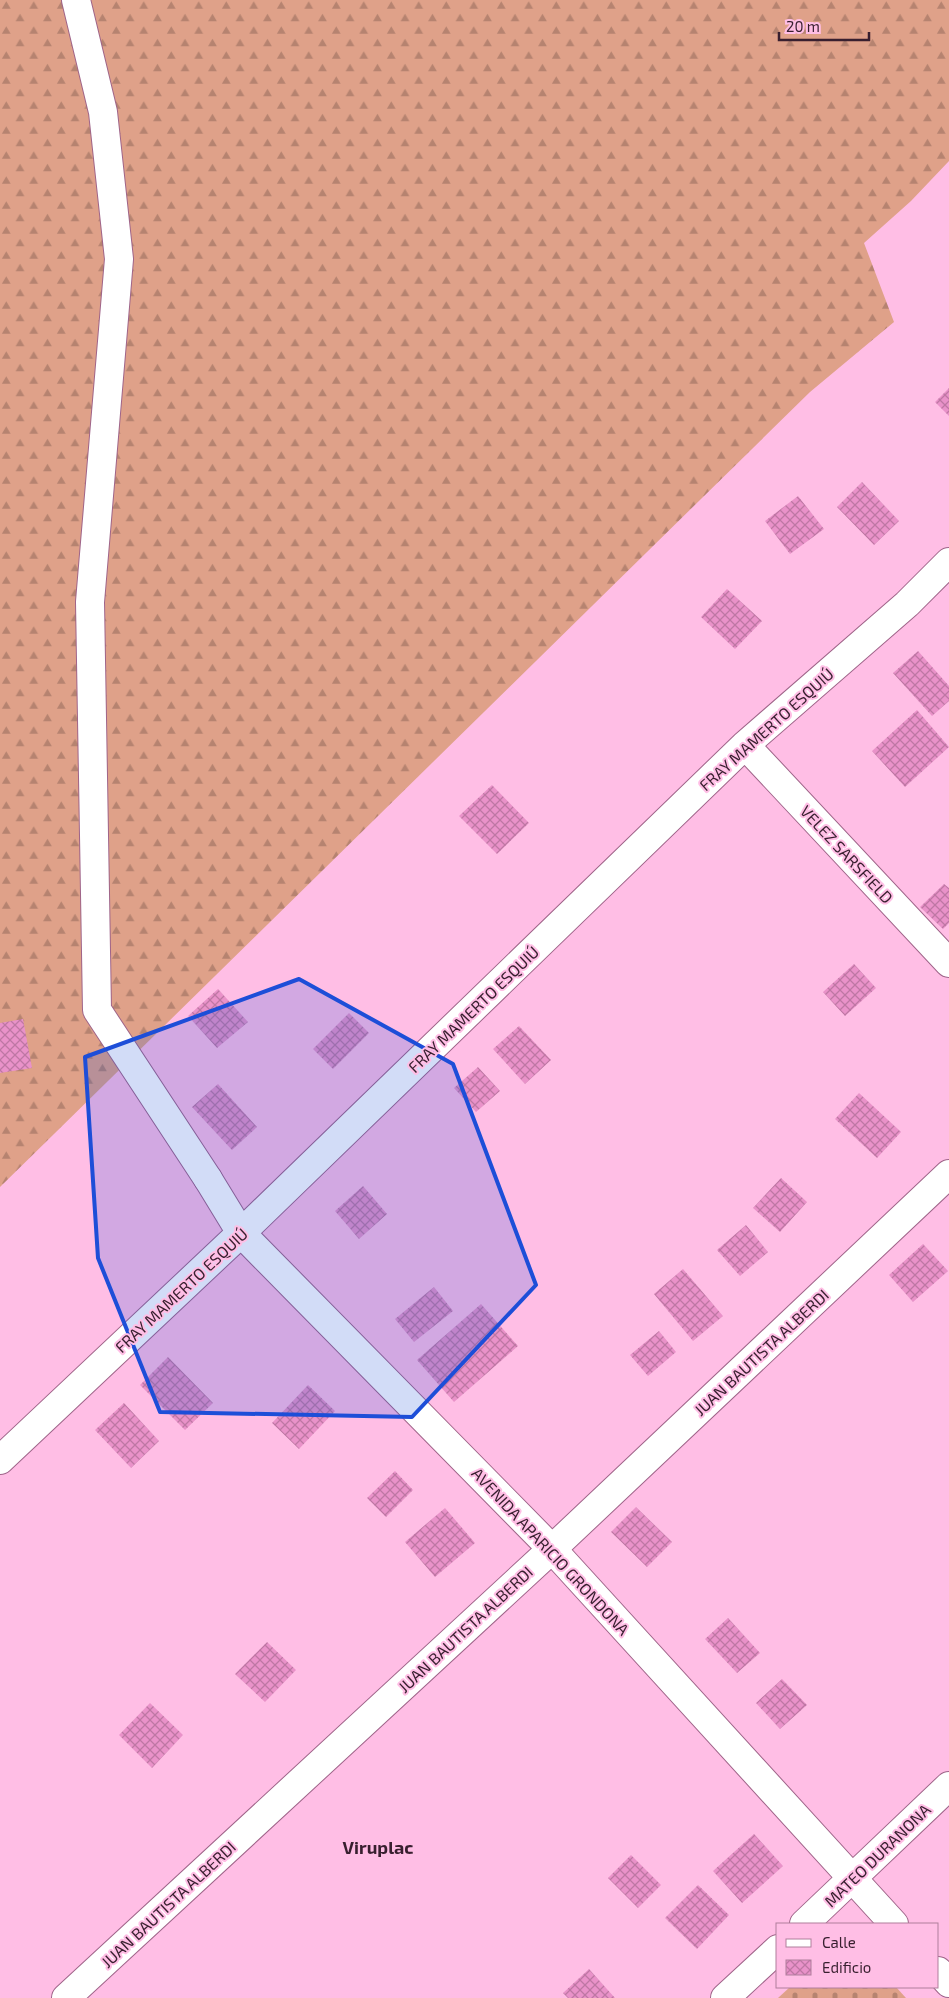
<svg xmlns="http://www.w3.org/2000/svg" width="949" height="1998" viewBox="0 0 949 1998" font-family="'Exo 2',sans-serif">
<defs>
<pattern id="forest-firs" width="22" height="20" patternUnits="userSpaceOnUse" patternTransform="scale(1.25)"><rect width="22" height="20" fill="#dfa189"/><path d="M5 1l3.5 6h-7zM16 11l3.5 6h-7z" fill="#b68370"/></pattern>
<pattern id="cemetery-stones" width="16" height="16" patternUnits="userSpaceOnUse" patternTransform="scale(1.25)"><rect width="16" height="16" fill="#dfa189"/><path d="M2 7V4a2 2 0 0 1 4 0v3zM10 15v-3a2 2 0 0 1 4 0v3z" fill="#b68370"/></pattern>
<pattern id="building-cross-hatch" width="8" height="8" patternUnits="userSpaceOnUse" patternTransform="scale(1.25)"><rect width="8" height="8" fill="#e992c9"/><path d="M0 0l8 8M0 8l8-8" fill="none" stroke="#be77a4"/></pattern>
</defs>
<rect width="100%" height="100%" fill="#ffbee5"/>
<path fill="url(#forest-firs)" d="M0,0H949V161L911,201L864,243L894,322L810,392L0,1187Z"/>
<path fill="url(#cemetery-stones)" d="M790,1987H896L906,1998H778Z"/>
<path fill="url(#building-cross-hatch)" d="M949,388V416L935,402Z
M862,482L899,521L874,545L837,507Z
M798,496L824,529L790,554L765,521Z
M727,589L762,621L735,649L701,617Z
M918,651L949,686V701L932,716L893,673Z
M917,710L949,747L905,787L872,751Z
M492,785L529,823L497,854L459,816Z
M944,884L949,888V923L943,929L920,907Z
M854,964L876,988L845,1016L823,992Z
M218,989L248,1022L217,1048L188,1016Z
M349,1013L369,1033L333,1069L313,1049Z
M23,1019L32,1068L0,1073V1023Z
M519,1026L551,1060L525,1084L493,1049Z
M478,1067L500,1091L476,1112L454,1088Z
M218,1084L257,1127L232,1150L192,1107Z
M859,1093L901,1132L877,1158L835,1119Z
M781,1178L807,1202L780,1232L753,1208Z
M363,1186L387,1214L359,1239L335,1211Z
M746,1225L768,1252L740,1276L717,1250Z
M923,1244L948,1271L913,1302L889,1275Z
M683,1269L723,1316L693,1341L654,1294Z
M434,1287L453,1311L414,1342L395,1319Z
M481,1304L518,1346L454,1402L417,1360Z
M659,1331L676,1352L648,1376L630,1355Z
M168,1357L213,1403L185,1430L140,1385Z
M308,1385L335,1411L299,1449L272,1423Z
M124,1403L159,1441L131,1468L95,1430Z
M395,1471L413,1490L386,1517L367,1498Z
M636,1507L672,1542L647,1567L611,1532Z
M445,1508L475,1543L435,1577L405,1542Z
M728,1618L760,1653L737,1673L705,1639Z
M267,1642L296,1670L265,1702L235,1674Z
M782,1679L807,1705L780,1729L756,1703Z
M150,1703L183,1735L152,1768L119,1735Z
M754,1834L783,1866L742,1903L713,1871Z
M631,1855L661,1885L638,1908L608,1878Z
M698,1885L729,1915L697,1949L665,1918Z
M589,1969L615,1998H568L563,1993Z"/>
<g fill="none" stroke-linecap="round" stroke-linejoin="round">
<g stroke="#9f6489" stroke-width="30">
<path id="street" d="M76,0L103,112L119,259L90,602L97,1010L208,1179
M745,745L949,963
M0,1460L241,1233L745,745L907,604L949,562
M804,1924L949,1786
M66,1998L552,1549L949,1174
M725,1998L778,1949"/>
</g>
<g stroke="#9f6489" stroke-width="30">
<path id="secondary" d="M208,1179L241,1233L552,1549L894,1924
M938,1971L949,1983"/>
</g>
<use href="#street" stroke="#fff" stroke-width="28"/>
<use href="#secondary" stroke="#fff" stroke-width="28"/>
</g>
<path fill="#1d4ed8" fill-opacity="0.2" stroke="#1d4ed8" stroke-width="4" stroke-linejoin="round" d="M299,979L453,1064L536,1285L412,1417L160,1412L98,1258L85,1057Z"/>
<g text-anchor="middle" dominant-baseline="central" stroke-width="4" stroke-linejoin="round" paint-order="stroke">
<g font-size="16" fill="#381f2f" stroke="#ffbee5">
<text transform="translate(766 729) rotate(-42)">FRAY MAMERTO ESQUIÚ</text>
<text transform="translate(847 854) rotate(47)">VELEZ SARSFIELD</text>
<text transform="translate(473 1009) rotate(-44)">FRAY MAMERTO ESQUIÚ</text>
<text transform="translate(181 1290) rotate(-43)">FRAY MAMERTO ESQUIÚ</text>
<text transform="translate(761 1352) rotate(-43)">JUAN BAUTISTA ALBERDI</text>
<text transform="translate(551 1551) rotate(47)">AVENIDA APARICIO GRONDONA</text>
<text transform="translate(465 1629) rotate(-43)">JUAN BAUTISTA ALBERDI</text>
<text transform="translate(877 1855) rotate(-44)">MATEO DURANONA</text>
<text transform="translate(168 1904) rotate(-43)">JUAN BAUTISTA ALBERDI</text>
</g>
<g font-size="18" font-weight="bold" fill="#381f2f" stroke="#ffbee5">
<text x="378" y="1847">Viruplac</text>
</g>
</g>
<rect x="776" y="1923" width="162" height="65" fill="#ffbee5" stroke="#af7e9c"/>
<rect x="786" y="1939" width="25" height="8" fill="#ffffff" stroke="#af7e9c"/>
<text x="822" y="1948" font-size="15" fill="#381f2f">Calle</text>
<rect x="786" y="1960" width="25" height="15" fill="url(#building-cross-hatch)" stroke="#af7e9c"/>
<text x="822" y="1973" font-size="15" fill="#381f2f">Edificio</text>
<path d="M779 32v8h90v-8" fill="none" stroke="#381f2f" stroke-width="2.5"/>
<text x="786" y="32" font-size="15" fill="#381f2f" stroke="#ffbee5" stroke-width="4" paint-order="stroke">20 m</text>
</svg>
